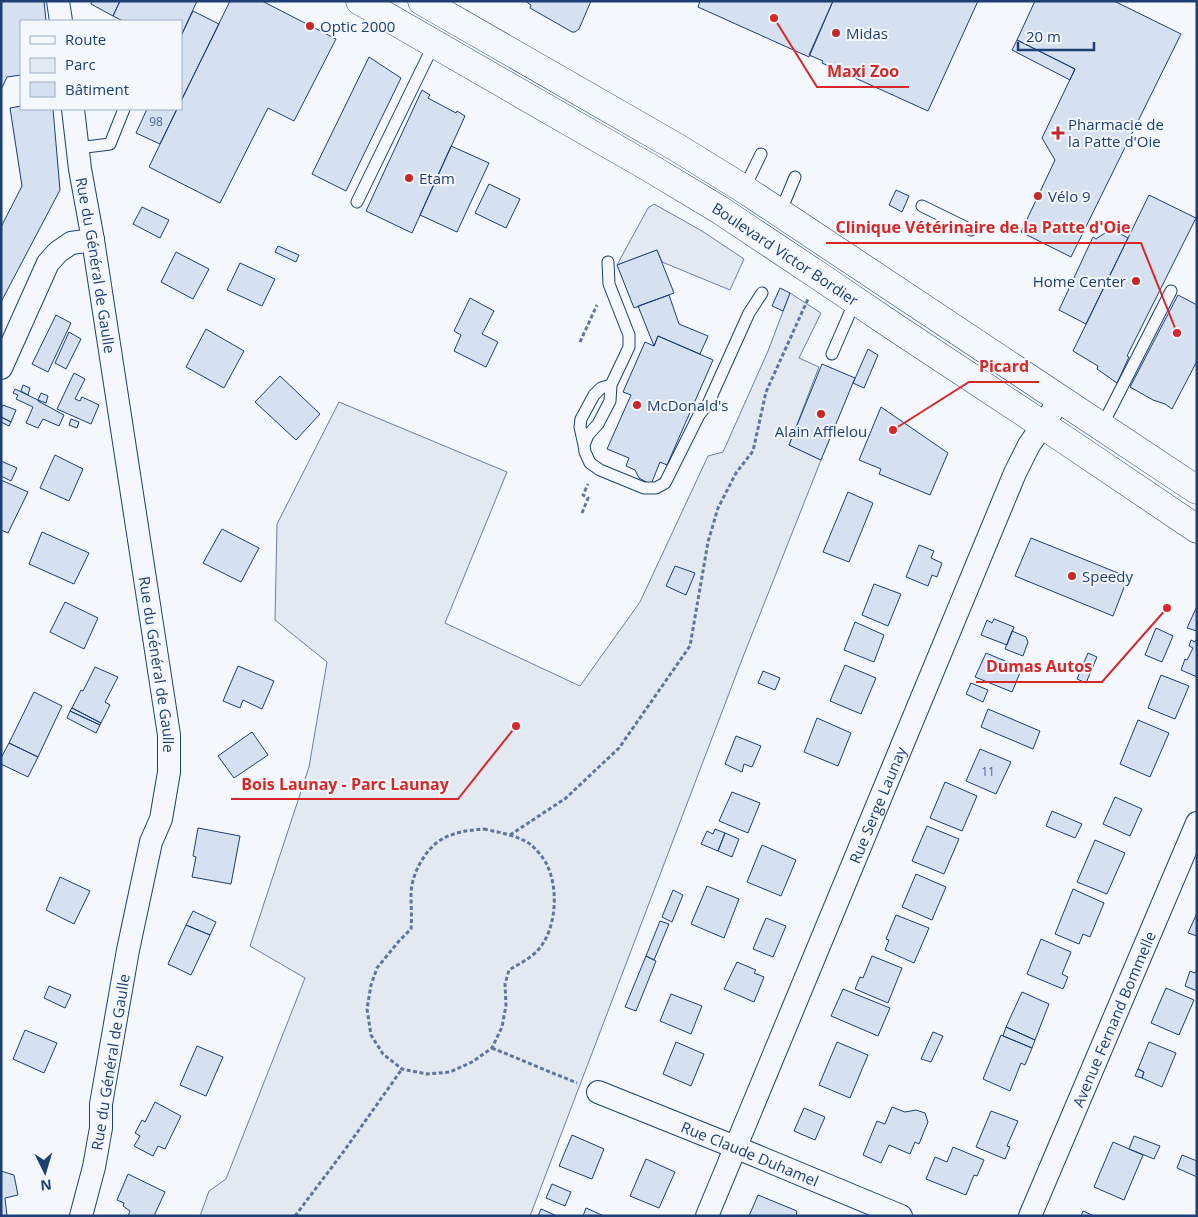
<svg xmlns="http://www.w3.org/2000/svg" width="1198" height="1217" viewBox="0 0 1198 1217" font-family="'Open Sans',sans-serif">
<rect width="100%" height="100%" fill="#f4f7fb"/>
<path fill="#e3e9f0" stroke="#687fa3" d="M654,204L702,231L744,259L730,290L662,262L657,250L617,265L648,208Z
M790,293L821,313L799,358L819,367L789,445L821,460L741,662L530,1216H200L209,1191L226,1179L305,978L250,946L309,767L327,662L275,620L277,524L339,402L507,472L445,623L580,686L640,602L708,456L723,452L768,351Z"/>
<path fill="#d5e0f0" stroke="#1d3f73" d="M1,1H44L46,21H21V75L7,77L1,90Z
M92,1H120L113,16L91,4Z
M120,1H197L181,36V21H123L113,16Z
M230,1H262L336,39L294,121L268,108L220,203L149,167L177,109H181V101Z
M525,1H591L579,29L575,32H572L530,8L531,5Z
M700,1H833L809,57L698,7Z
M833,1H978L928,111L822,63L823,61L809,55Z
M1035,1H1114L1181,34L1071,257L1021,232L1055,160L1042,138L1075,69L1017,40Z
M193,11L219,24L181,101V36Z
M1017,40L1075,69L1070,80L1012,50Z
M369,57L401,78L346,191L312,174Z
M422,90L430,95L428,98L456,113L457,111L465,116L412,233L366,211Z
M21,106V109H53L60,190L1,302V227L22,186L10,108Z
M147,109H177L160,144L136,133Z
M451,146L489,163L457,232L420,215Z
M489,184L520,199L506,228L475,213Z
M896,190L909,196L902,212L889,205Z
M1149,195L1196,218L1127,356L1129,357L1117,383L1097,369L1098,366L1073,351Z
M142,207L169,220L160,238L133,224Z
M1111,229L1128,238L1086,324L1059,310L1093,237L1096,239Z
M278,246L299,255L296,262L275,252Z
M657,250L674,293L634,308L617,265Z
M176,252L209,269L193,299L161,282Z
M240,263L275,279L262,306L227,290Z
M780,288L790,293L783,311L772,306Z
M669,295L679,324L708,336L700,354L658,336L654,346L638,306Z
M1178,295L1197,305V361L1172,409L1165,404L1153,400L1130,387Z
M470,298L494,311L482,334L498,342L486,367L454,351L461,335L454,331Z
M56,315L71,323L48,372L32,364Z
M206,329L244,351L224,388L186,367Z
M69,332L81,339L66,369L55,363Z
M658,336L713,360L667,465L660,462L652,482L648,483L639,478L635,470L626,466L629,458L607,449L631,395L623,392L645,342L654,346Z
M868,349L878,355L864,388L853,383Z
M822,364L855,378L821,460L789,445Z
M74,373L85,379L75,399L80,401L82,397L99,405L91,424L57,409Z
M280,376L320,414L296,440L255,402Z
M23,385L30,388L28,395L21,391Z
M15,389L38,400V401L64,415L59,426L43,419L38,428L26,423L33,407L16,399L18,395L13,393Z
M41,393L48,396L46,403L38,400Z
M3,405L16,410L11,422L1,417V409Z
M881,407L948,453L930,495L879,474L881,469L859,460Z
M1,417L11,422L9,426L1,422Z
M71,419L79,422L77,428L69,425Z
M55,455L83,469L69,501L40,488Z
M1,461L17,468L11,481L1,476Z
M1,480L28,492L8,533L1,530Z
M848,492L873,503L849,562L823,552Z
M222,529L259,548L241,582L203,563Z
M42,532L89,553L74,584L29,564Z
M1031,538L1128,577L1113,616L1015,576Z
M919,545L934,551L931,558L942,563L937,577L932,575L928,586L906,577Z
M675,566L695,573L686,595L666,586Z
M874,584L901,594L888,626L862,615Z
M65,602L98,618L84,649L50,632Z
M1197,606V631L1187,628Z
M994,619L1014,627L1007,645L981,635L987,620L992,623Z
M855,622L884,635L874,662L844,650Z
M1156,628L1173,636L1162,662L1145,655Z
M1012,631L1026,637L1028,642L1023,656L1005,649Z
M1197,638V677L1181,670L1185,659L1187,660L1193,648L1189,646L1191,640L1195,642Z
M986,653L1022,668L1012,692L975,677Z
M1088,653L1097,657L1086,683L1077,679Z
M845,665L876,678L861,714L830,701Z
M238,666L274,681L262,709L243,700L240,708L223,701Z
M95,667L118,677L105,702L110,705L101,723L72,708L81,690L83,691Z
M763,671L780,678L775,690L758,683Z
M1161,675L1189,686L1175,719L1148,708Z
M971,683L988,690L983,702L966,694Z
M34,692L62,706L38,757L9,743Z
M72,708L101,723L100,725L70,711Z
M988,709L1040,731L1033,749L981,727Z
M70,711L100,725L96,733L67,718Z
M817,718L851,733L838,766L804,752Z
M1138,720L1169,733L1150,777L1120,764Z
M252,732L268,755L234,778L218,756Z
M736,736L761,746L752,767L744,764L742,772L725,764Z
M9,743L38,757L28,777L1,764V758Z
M980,749L1011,762L996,794L966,781Z
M945,782L977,796L962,831L930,818Z
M732,792L760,803L748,833L719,821Z
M1115,797L1142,809L1130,836L1103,824Z
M1052,811L1082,824L1075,838L1046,826Z
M927,826L959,839L944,874L912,861Z
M198,828L240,836L231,884L192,877L196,857L193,856Z
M715,829L725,833L718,851L701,844L707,831L713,834Z
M725,833L739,839L732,857L718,851Z
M1095,840L1125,853L1107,894L1077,882Z
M762,845L796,860L781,896L747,882Z
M916,874L946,887L932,920L902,907Z
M60,877L90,891L74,924L46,910Z
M707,886L739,899L724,938L691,924Z
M1073,889L1104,903L1090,937L1083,934L1079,944L1055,934Z
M673,890L683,895L672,922L662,917Z
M193,911L216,922L210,935L186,925Z
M1197,913V936L1188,933Z
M896,915L929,928L914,963L885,950L889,940L886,939Z
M766,918L786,926L773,957L753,949Z
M660,921L669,924L654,960L646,956Z
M186,925L210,935L191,975L168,964Z
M1041,939L1071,952L1062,974L1068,977L1063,989L1027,974Z
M646,956L656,961L636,1011L625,1007Z
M872,956L902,968L888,1003L855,989L860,977L863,978Z
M737,962L756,970L754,973L764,977L754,1002L724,989Z
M1197,969V991L1185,986L1190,971L1195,973Z
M49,986L71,995L65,1008L44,998Z
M1166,988L1194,1000L1179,1035L1151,1023Z
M843,989L890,1008L878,1036L831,1016Z
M1022,992L1049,1004L1035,1040L1006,1027Z
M671,994L702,1006L691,1034L660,1021Z
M1006,1027L1035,1040L1032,1048L1003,1036Z
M25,1030L57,1043L44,1073L13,1059Z
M933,1032L943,1036L931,1062L921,1059Z
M1001,1035L1032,1048L1025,1065L1021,1063L1010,1091L983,1079Z
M676,1042L704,1054L691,1086L663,1074Z
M837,1042L868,1055L850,1098L819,1085Z
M1149,1042L1176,1053L1162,1087L1142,1078L1144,1072L1138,1069Z
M197,1046L223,1057L206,1096L180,1085Z
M1138,1069L1144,1072L1142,1078L1135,1076Z
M155,1102L181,1116L165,1149L158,1146L153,1156L134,1146L140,1136L135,1133L142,1120L145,1122Z
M892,1107L905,1112L916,1110L925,1113L928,1122L919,1144L915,1142L910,1154L889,1145L881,1163L863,1155L877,1121L885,1124Z
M804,1108L825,1117L815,1140L794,1131Z
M991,1111L1018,1121L1007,1146L1010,1147L1005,1159L976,1147Z
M572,1135L604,1149L592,1179L559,1166Z
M1134,1136L1160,1146L1154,1159L1129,1149Z
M1113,1142L1143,1155L1124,1200L1094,1187Z
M953,1147L984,1160L977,1176L974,1175L966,1195L926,1179L935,1157L947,1162Z
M1182,1155L1197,1161V1177L1177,1168Z
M646,1159L675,1172L659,1208L630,1196Z
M1,1171L14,1175L18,1195L5,1198L7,1216H1Z
M128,1174L165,1192L154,1216H128L130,1211L123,1206L124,1203L117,1200Z
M552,1184L571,1192L565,1206L546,1198Z
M758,1195L797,1211L796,1216H749Z
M586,1208L604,1216H583Z
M541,1209L557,1216H538Z
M1083,1211L1094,1216H1081Z"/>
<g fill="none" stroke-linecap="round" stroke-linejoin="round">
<g stroke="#1d3f73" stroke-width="13">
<path id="service" d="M78,148L110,144L124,109
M744,189L761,154
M357,202L434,44
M922,206L971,230
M780,213L795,177
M608,262L609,284L629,335V347L611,385L610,401L598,424L588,435L584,445L585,452L590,463L600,470L644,488H656L665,483L699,415L708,404L749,313L762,293
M832,354L855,301
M1102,426L1171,291
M584,445L580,427L581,419L594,395L601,388L611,385"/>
</g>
<g stroke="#1d3f73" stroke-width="24">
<g id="minor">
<path d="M58,1L61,21"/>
<path id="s1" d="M73,109L80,169L93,240L169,735V772L161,819L151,842L128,950L101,1104V1128L94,1167L81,1216"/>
<path d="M1,368L48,263L58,252L71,243L93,240"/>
<path id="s2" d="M598,1092L735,1147L901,1216"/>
<path id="s3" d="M707,1216L1015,473L1029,445L1060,400"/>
<path id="s4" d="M1030,1216L1197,823"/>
</g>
</g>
<g stroke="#1d3f73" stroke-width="29">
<g id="secondary">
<path id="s5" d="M360,1L650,168L720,210L819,276L893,326L1043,425L1197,529"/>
<path d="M422,1L676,147L744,189L1197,490"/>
</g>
</g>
<path stroke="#5e769c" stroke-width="3" stroke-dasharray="4 2.5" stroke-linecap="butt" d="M580,342L597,305
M582,513L588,498L583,495L588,484
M484,829C497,832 521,836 531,845C536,849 543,857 546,863C559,887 557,929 538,950C531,958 519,964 509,970L505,984L506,1005L502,1027L492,1048L472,1062L450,1072L427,1074L402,1069L383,1054L371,1035L367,1009L371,985L377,968L399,941L411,929C412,918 411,906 411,894C411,876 424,851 439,841C453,832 469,830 484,829Z
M510,835L566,798L619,748L690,646L708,542L718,508L736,473L753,451L766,392L808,299
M492,1048L577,1083
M295,1216L344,1151L402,1069"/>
<use href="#service" stroke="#f4f7fb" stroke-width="11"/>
<use href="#minor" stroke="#f4f7fb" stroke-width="22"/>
<use href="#secondary" stroke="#f4f7fb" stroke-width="28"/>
</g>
<g fill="#c62828" stroke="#f4f7fb" stroke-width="2">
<circle cx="310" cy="26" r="5"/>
<circle cx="836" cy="33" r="5"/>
<path d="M1055.5 125.5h5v5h5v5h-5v5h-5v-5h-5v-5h5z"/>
<circle cx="409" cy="178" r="5"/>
<circle cx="1038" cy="196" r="5"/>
<circle cx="1136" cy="281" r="5"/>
<circle cx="637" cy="405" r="5"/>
<circle cx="821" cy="414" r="5"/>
<circle cx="1072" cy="576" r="5"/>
</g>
<g text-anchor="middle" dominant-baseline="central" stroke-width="4" stroke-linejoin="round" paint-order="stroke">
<g font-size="12" fill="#4b6792">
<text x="156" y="121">98</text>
<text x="988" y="771">11</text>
</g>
<g font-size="15" fill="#1d3f73" stroke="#f4f7fb" text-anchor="start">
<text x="320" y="26">Optic 2000</text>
<text x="846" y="33">Midas</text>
<text x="1068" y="124">Pharmacie de<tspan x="1068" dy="17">la Patte d'Oie</tspan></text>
<text x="419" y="178">Etam</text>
<text x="1048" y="196">Vélo 9</text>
<text x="1126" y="281" text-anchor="end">Home Center</text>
<text x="647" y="405">McDonald's</text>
<text x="821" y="431" text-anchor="middle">Alain Afflelou</text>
<text x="1082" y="576">Speedy</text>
</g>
<g font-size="15" fill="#1d3f73" stroke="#f4f7fb">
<text stroke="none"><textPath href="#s5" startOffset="495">Boulevard Victor Bordier</textPath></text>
<text stroke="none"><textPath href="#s1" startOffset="158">Rue du Général de Gaulle</textPath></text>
<text stroke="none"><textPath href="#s1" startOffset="562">Rue du Général de Gaulle</textPath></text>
<text stroke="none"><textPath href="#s3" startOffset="445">Rue Serge Launay</textPath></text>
<text stroke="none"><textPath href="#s4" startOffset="214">Avenue Fernand Bommelle</textPath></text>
<text transform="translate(110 1062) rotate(-81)">Rue du Général de Gaulle</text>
<text stroke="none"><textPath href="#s2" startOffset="164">Rue Claude Duhamel</textPath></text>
</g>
</g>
<path fill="none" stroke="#d62828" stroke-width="2" d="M774 18L817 87H909M1177 333L1141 243H826M893 430L969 382H1039M1167 608L1102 682H976M516 726L458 799H231"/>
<g fill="#d62828" stroke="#f4f7fb" stroke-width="2">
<circle cx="774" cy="18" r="5"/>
<circle cx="1177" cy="333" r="5"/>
<circle cx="893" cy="430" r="5"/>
<circle cx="1167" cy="608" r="5"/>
<circle cx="516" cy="726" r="5"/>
</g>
<g font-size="16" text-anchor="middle" font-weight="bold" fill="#d62828" stroke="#f4f7fb" stroke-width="4" stroke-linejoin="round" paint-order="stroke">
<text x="863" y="77">Maxi Zoo</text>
<text x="983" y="233">Clinique Vétérinaire de la Patte d'Oie</text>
<text x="1004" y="372">Picard</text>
<text x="1039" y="672">Dumas Autos</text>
<text x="345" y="790">Bois Launay - Parc Launay</text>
</g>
<rect width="1198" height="1217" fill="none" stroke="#1d3f73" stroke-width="5"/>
<rect x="20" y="20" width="162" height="90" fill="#f4f7fb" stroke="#9eadc5"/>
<rect x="30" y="36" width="25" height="8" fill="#f4f7fb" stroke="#9eadc5"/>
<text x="65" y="45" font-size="15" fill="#1d3f73">Route</text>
<rect x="30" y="58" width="25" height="15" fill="#e3e9f0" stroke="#9eadc5"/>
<text x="65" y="70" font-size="15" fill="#1d3f73">Parc</text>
<rect x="30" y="82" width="25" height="15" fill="#d5e0f0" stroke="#9eadc5"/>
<text x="65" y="95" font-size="15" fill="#1d3f73">Bâtiment</text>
<g transform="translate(45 1172) rotate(175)" stroke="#f4f7fb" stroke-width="4" paint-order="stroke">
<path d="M0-4L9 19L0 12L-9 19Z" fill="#1d3f73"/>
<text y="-8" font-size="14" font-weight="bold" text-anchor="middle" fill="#1d3f73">N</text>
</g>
<path d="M1018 42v8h76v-8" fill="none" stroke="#1d3f73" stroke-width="2.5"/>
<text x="1026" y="42" font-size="15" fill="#1d3f73" stroke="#f4f7fb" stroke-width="4" paint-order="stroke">20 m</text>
</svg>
